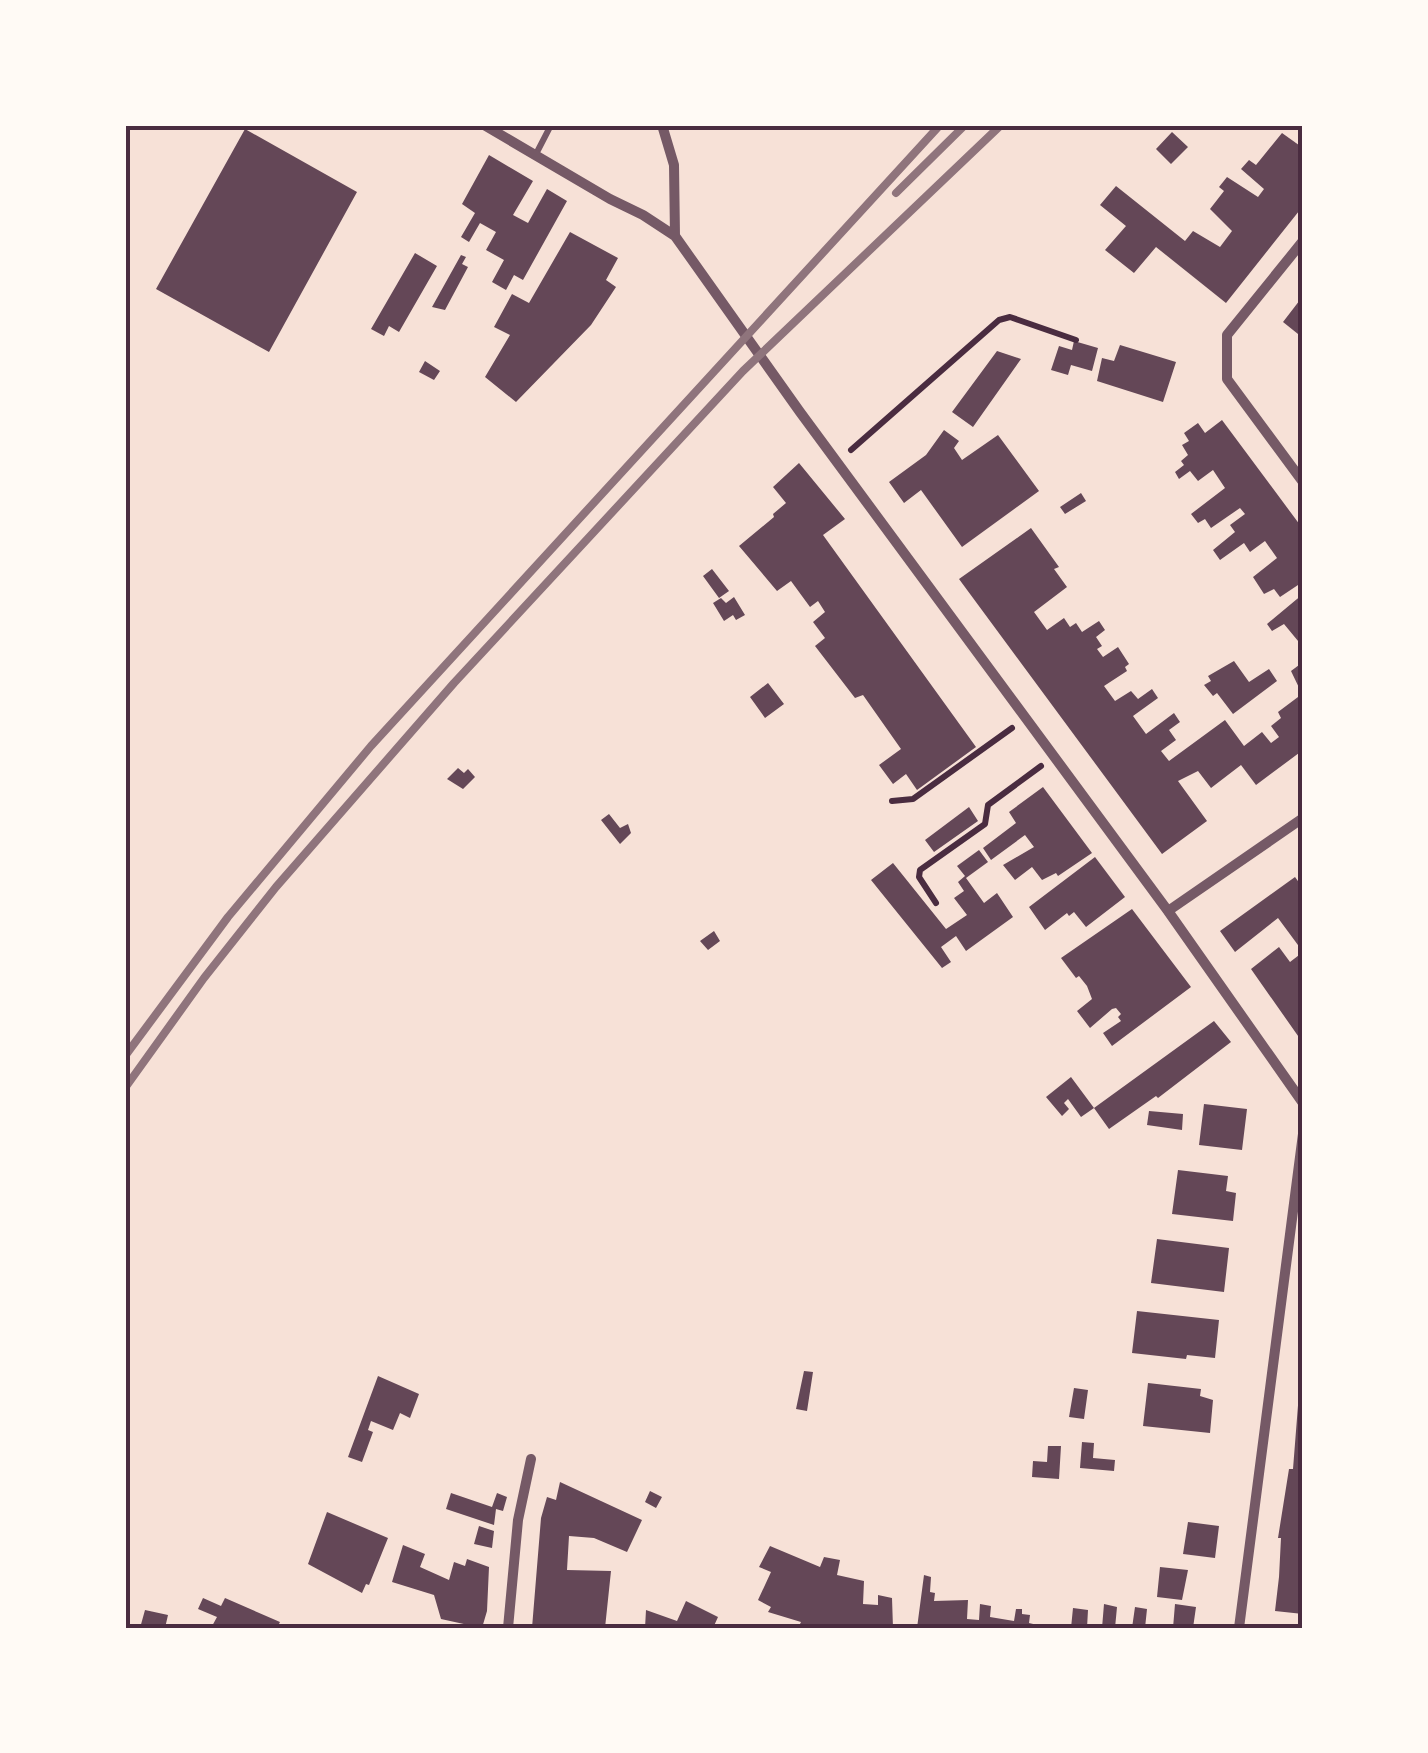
<svg xmlns="http://www.w3.org/2000/svg" width="1428" height="1753" viewBox="0 0 1428 1753" font-family="Ubuntu,sans-serif">
<rect width="100%" height="100%" fill="#f7e1d7"/>
<path fill="#644757" d="M245,129L357,192L269,352L156,289Z
M1172,132L1188,147L1171,164L1156,149Z
M1282,133L1303,148V206L1226,303L1156,247L1134,273L1105,250L1126,226L1100,205L1116,186L1185,241L1193,231L1220,247L1232,231L1210,209L1224,191L1219,187L1227,177L1258,197L1264,189L1241,169L1249,160L1256,165Z
M489,155L533,181L513,215L528,223L547,189L567,201L523,280L514,275L506,290L492,282L504,260L486,250L496,232L480,223L469,242L461,237L475,213L462,204Z
M570,232L618,258L606,280L616,287L591,325L516,402L485,377L510,335L494,327L512,294L529,303Z
M415,253L437,266L399,332L389,326L384,336L371,329Z
M461,255L466,257L462,264L468,267L445,310L432,307Z
M1303,296V338L1283,322Z
M1074,341L1098,348L1092,371L1071,365L1068,375L1051,370L1059,346L1072,350Z
M1120,345L1176,362L1163,402L1097,381L1102,358L1114,361Z
M997,351L1021,359L973,427L952,412Z
M425,361L440,371L434,380L419,372Z
M1222,420L1303,529V592L1298,585L1280,597L1274,589L1264,594L1253,577L1277,558L1265,541L1250,552L1244,543L1220,560L1213,550L1235,532L1230,525L1245,514L1240,508L1211,528L1205,519L1198,523L1191,514L1225,488L1213,470L1198,481L1190,471L1179,479L1175,472L1184,465L1181,461L1188,455L1182,445L1189,441L1184,433L1198,423L1205,433Z
M944,430L959,441L954,448L962,460L998,435L1039,491L962,547L921,490L904,503L889,482L926,455Z
M799,463L845,519L823,535L976,747L917,790L906,774L893,784L879,765L901,749L863,695L855,698L815,646L825,638L813,622L825,612L818,601L810,607L791,581L777,591L739,546L774,517L773,514L786,503L773,487Z
M1081,493L1086,501L1065,514L1060,507Z
M1031,528L1059,567L1054,569L1067,587L1034,612L1047,630L1064,618L1070,627L1076,623L1082,632L1099,621L1105,630L1096,637L1102,646L1097,649L1103,657L1118,647L1129,664L1125,667L1127,671L1104,686L1115,701L1131,691L1138,699L1152,689L1158,698L1133,716L1146,734L1174,713L1180,722L1169,730L1176,740L1161,751L1169,761L1225,720L1244,746L1262,732L1271,743L1279,737L1271,726L1281,718L1278,712L1298,697L1303,704V750L1256,785L1241,765L1211,788L1198,771L1178,781L1207,821L1162,854L959,579Z
M712,569L729,591L719,598L703,576Z
M1303,594V647L1284,624L1272,631L1267,624Z
M734,597L745,615L736,620L733,615L724,621L713,603L721,598L726,603Z
M1234,661L1249,682L1269,669L1277,681L1233,714L1217,693L1213,696L1204,685L1211,681L1208,676Z
M1303,662V696L1291,671Z
M768,683L784,704L765,718L750,697Z
M458,768L464,773L468,769L475,777L463,789L447,779Z
M1043,787L1092,853L1058,876L1056,873L1042,880L1032,867L1015,880L1003,865L1034,847L1025,835L991,860L983,848L1016,823L1009,812Z
M969,807L978,821L934,852L925,840Z
M609,814L620,828L628,824L631,833L620,844L601,820Z
M979,850L988,862L966,878L984,903L997,893L1013,917L966,951L956,936L941,947L951,962L942,968L871,880L893,863L946,929L967,915L954,898L964,891L958,882L965,876L957,866Z
M1095,857L1125,897L1086,927L1074,912L1069,916L1067,913L1045,930L1029,907Z
M1295,877L1303,888V1043L1251,969L1279,947L1290,962L1303,952L1295,941L1278,918L1235,952L1220,931Z
M1132,909L1191,987L1112,1046L1103,1033L1121,1021L1118,1017L1121,1014L1116,1008L1112,1009L1090,1028L1077,1011L1092,999L1087,986L1079,976L1076,978L1061,958Z
M714,931L720,941L708,950L700,941Z
M1214,1021L1231,1042L1158,1098L1156,1096L1109,1129L1094,1108L1081,1117L1068,1099L1064,1103L1069,1109L1062,1116L1046,1097L1071,1077L1094,1108Z
M1204,1104L1247,1109L1242,1150L1199,1145Z
M1149,1111L1183,1114L1182,1130L1147,1125Z
M1178,1170L1228,1176L1226,1191L1236,1193L1233,1221L1172,1214Z
M1157,1239L1229,1248L1224,1292L1151,1283Z
M1137,1311L1219,1320L1215,1358L1187,1355L1186,1359L1132,1353Z
M804,1371L813,1372L807,1411L796,1409Z
M378,1376L419,1394L410,1418L400,1413L393,1430L371,1421L368,1430L373,1432L362,1462L348,1457Z
M1300,1380H1303V1614L1275,1611L1279,1577L1281,1538H1278L1289,1469H1293Z
M1148,1383L1201,1389L1200,1396L1213,1400L1210,1433L1143,1426Z
M1074,1388L1088,1390L1084,1419L1069,1417Z
M1082,1442L1094,1443L1093,1458L1115,1460L1114,1471L1080,1468Z
M1048,1446H1061L1059,1479L1032,1477L1033,1461L1047,1462Z
M560,1482L642,1520L627,1552L594,1538L569,1536L567,1570L611,1571L605,1628H532L541,1518L547,1497L556,1500Z
M650,1491L662,1497L656,1508L645,1502Z
M451,1493L492,1507L497,1493L507,1497L503,1511L496,1509L494,1525L446,1509Z
M327,1512L388,1538L369,1585L366,1584L362,1593L308,1564Z
M1188,1522L1219,1526L1215,1558L1183,1554Z
M479,1526L494,1531L492,1548L474,1544Z
M403,1545L425,1554L420,1567L449,1580L454,1562L465,1566L467,1559L489,1567L487,1611L482,1628L441,1619L434,1595L392,1582Z
M770,1546L820,1567L824,1557L840,1560L837,1575L864,1581L863,1604L878,1605V1595L892,1598L893,1628H798L801,1622L768,1612L771,1607L758,1600L771,1572L759,1567Z
M1160,1567L1188,1570L1182,1600L1157,1597Z
M924,1575L931,1577L930,1592L935,1593L934,1601L968,1600L967,1619L979,1620L980,1604L991,1606L990,1617L1014,1621L1016,1609H1022V1614L1030,1615L1029,1623L1050,1628H917Z
M203,1598L221,1606L225,1598L280,1622L277,1628H211L217,1617L198,1609Z
M686,1601L718,1617L713,1628H645L646,1610L677,1621Z
M1104,1604L1117,1607L1115,1628H1102Z
M1175,1604L1196,1607L1193,1628H1173Z
M1135,1607L1147,1609L1145,1628H1132Z
M1073,1608L1088,1610L1087,1628H1071Z
M145,1610L168,1615L165,1628H140Z"/>
<g fill="none" stroke-linecap="round" stroke-linejoin="round">
<path stroke="#4a2c40" stroke-width="6" d="M851,450L999,320L1010,317L1076,340
M892,801L913,799L1012,728
M936,903L919,877L920,870L985,824L988,805L1041,766"/>
<path stroke="#755966" stroke-width="6" d="M536,154L551,125"/>
<path stroke="#755966" stroke-width="10" d="M484,125L610,199L643,215L675,236L800,412L1168,911L1303,1103
M662,125L674,165L675,236
M1303,241L1227,335V379L1303,482
M1168,911L1303,818
M508,1628L518,1520L531,1459
M1239,1628L1303,1134"/>
<path stroke="#8f747c" stroke-width="8" d="M896,193L965,125
M125,1056L228,917L371,746L940,125
M125,1088L204,978L276,887L454,683L743,371L1001,125"/>
</g>
<rect width="1428" height="1753" fill="none" stroke="#fffaf5" stroke-width="255"/>
<rect x="128" y="128" width="1172" height="1498" fill="none" stroke="#4a2c40" stroke-width="4"/>
</svg>
